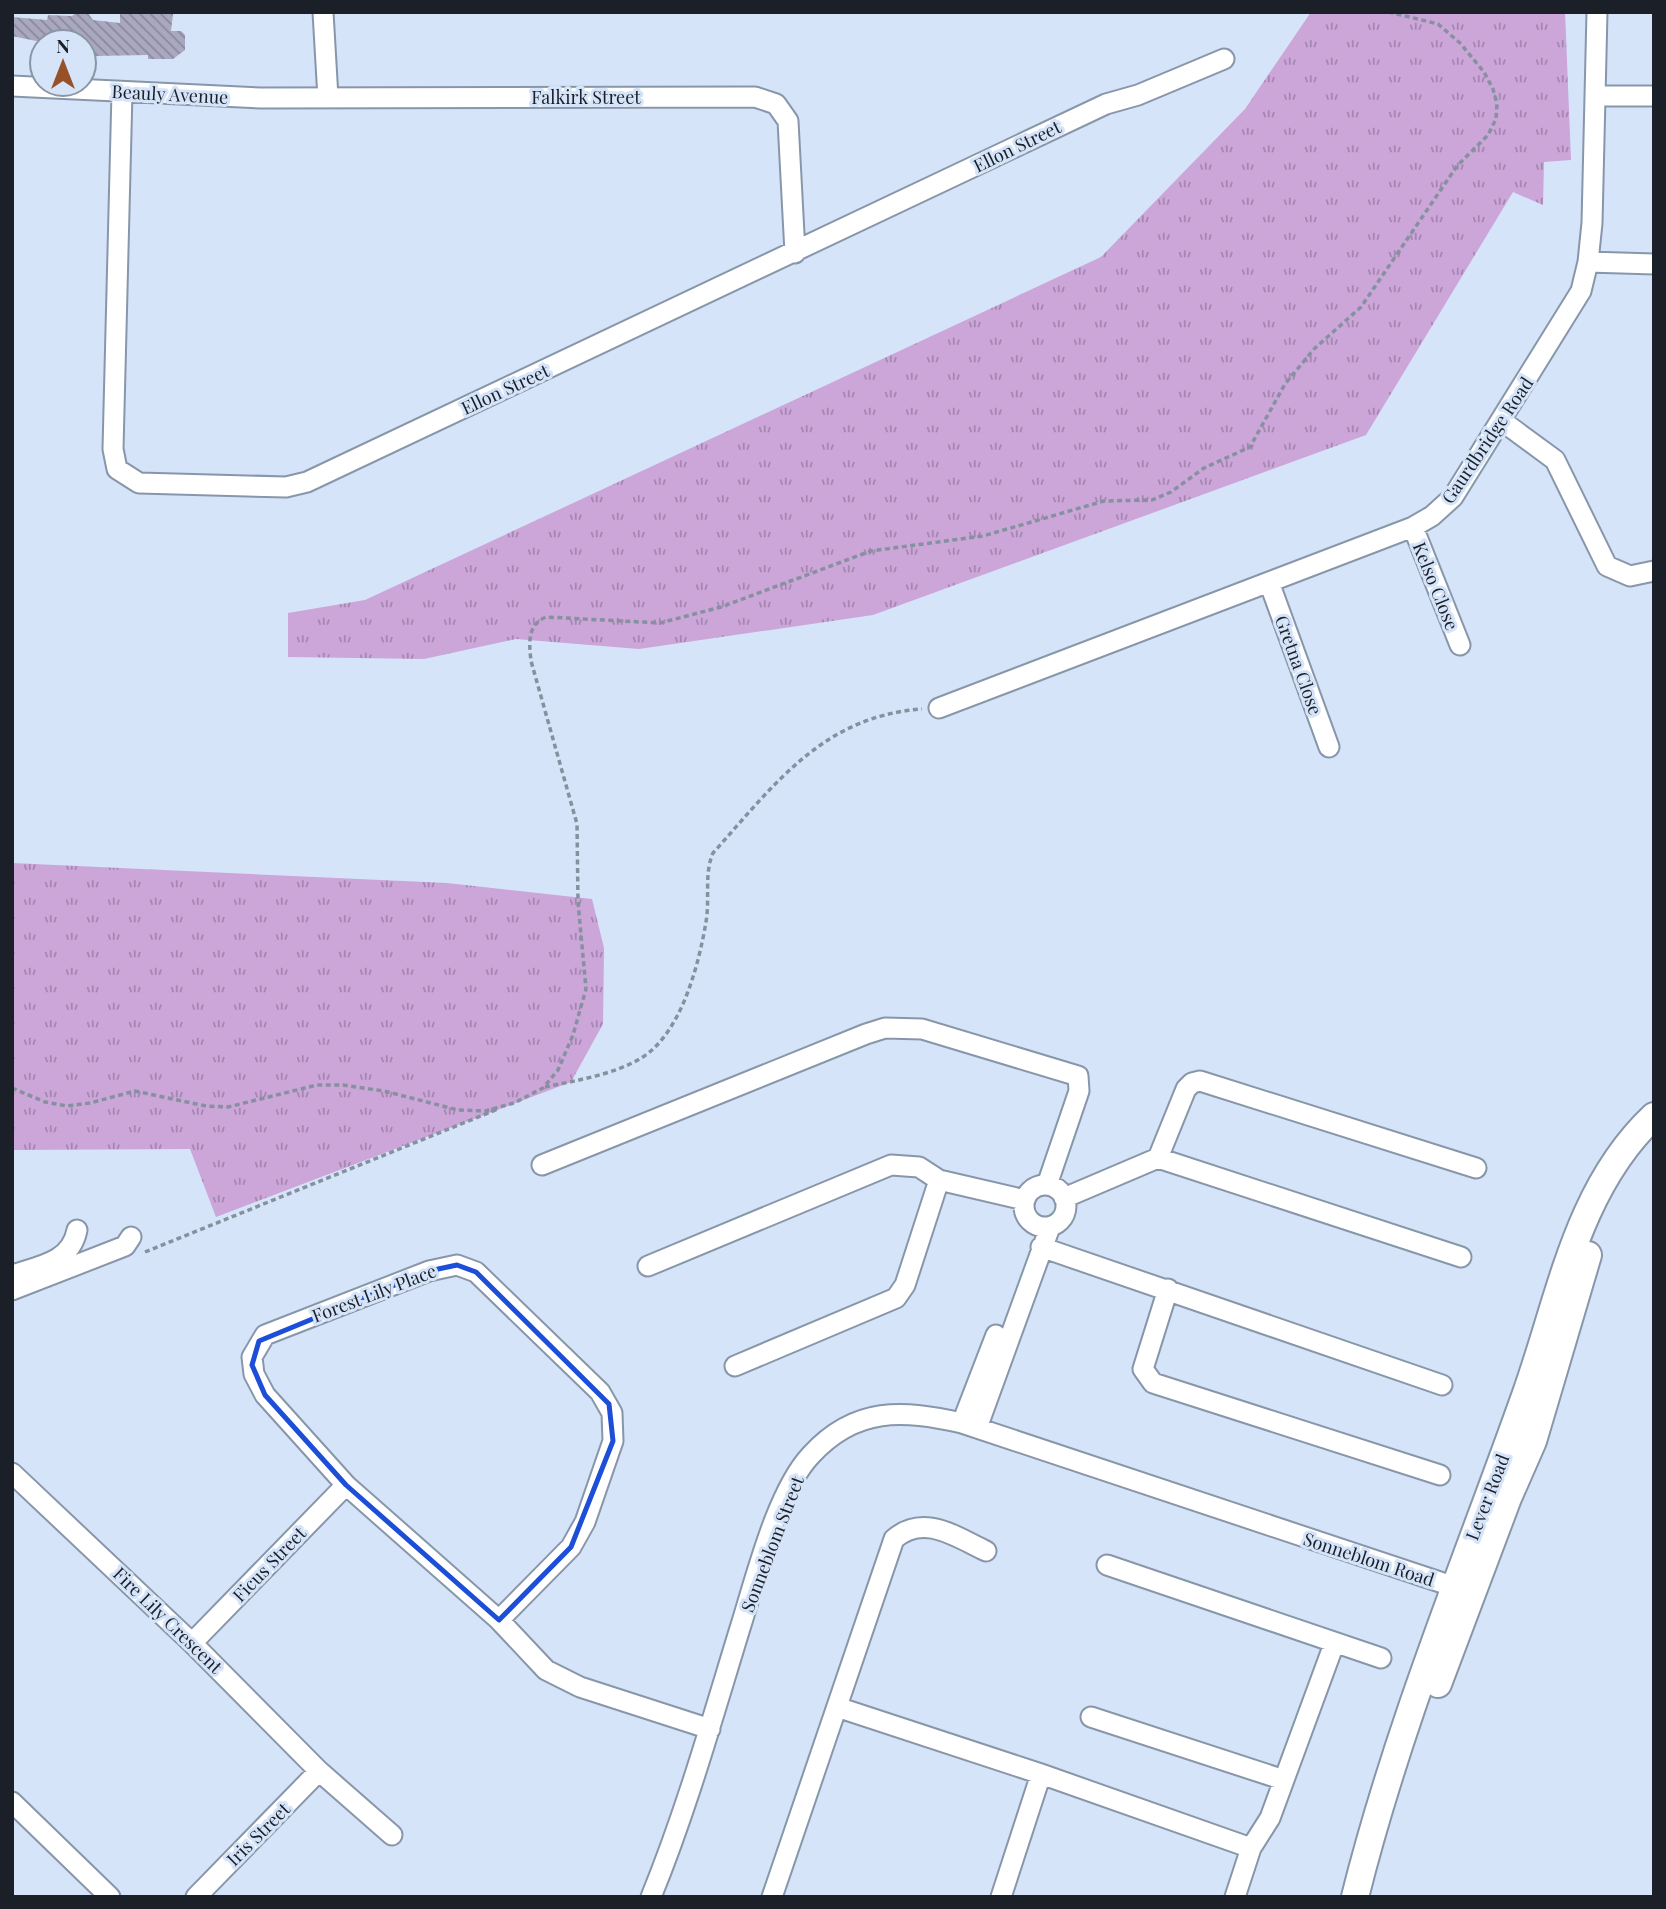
<svg xmlns="http://www.w3.org/2000/svg" width="1666" height="1909" viewBox="0 0 1666 1909" font-family="'Playfair Display',serif">
<defs>
<pattern id="grass-tufts" width="24" height="20" patternUnits="userSpaceOnUse" patternTransform="scale(1.75)"><rect width="24" height="20" fill="#cca5d9"/><path d="M3 7l-1-3M5 7V3M7 7l1-3M15 17l-1-3M17 17v-4M19 17l1-3" fill="none" stroke="#a586b0"/></pattern>
<pattern id="building-back-hatch" width="6" height="6" patternUnits="userSpaceOnUse" patternTransform="scale(1.75)"><rect width="6" height="6" fill="#a9a8c0"/><path d="M-1 5l2 2M0 0l6 6M5-1l2 2" fill="none" stroke="#89889c"/></pattern>
</defs>
<rect width="100%" height="100%" fill="#d5e4f9"/>
<path fill="url(#grass-tufts)" d="M1311,12H1565L1571,160L1544,162L1543,205L1513,192L1366,435L873,615L639,649L516,639L424,659L288,657V613L365,600L1101,257L1245,109Z
M12,863L447,883L592,899L604,948L603,1024L571,1082L216,1217L190,1149L12,1150Z"/>
<path fill="url(#building-back-hatch)" d="M77,12H87L93,20L120,23V12L173,14L171,31H181L185,35V50L173,59H148V55L95,56L86,54L84,42H41L12,36V17L47,20L48,15L72,16Z"/>
<g fill="none" stroke-linecap="round" stroke-linejoin="round">
<g stroke="#8896aa" stroke-width="23">
<path id="street" d="M323,12L328,98
M12,86L261,98L755,97L776,104L788,121L795,253
M122,92L113,449L117,469L139,483L286,487L307,482L1106,104L1138,95L1224,59
M1597,96H1654
M1588,262L1654,264
M1502,421L1555,460L1607,566L1630,576L1654,571
M1413,527L1460,645
M1269,582L1329,747
M939,708L1413,527L1432,516L1453,497L1581,291L1588,262L1592,223L1597,12
M1158,1158L1186,1089L1192,1083L1200,1081L1476,1168
M542,1165L866,1034L885,1028L922,1029L1078,1076L1079,1091L1047,1185
M1024 1206a21 21 0 1 1 42 0a21 21 0 1 1-42 0Z
M1064,1198L1158,1158L1461,1257
M1041,1247L1442,1385
M648,1266L891,1165L919,1167L939,1180L1025,1200
M12,1275C40,1266 71,1262 77,1230
M1168,1289L1143,1369L1153,1383L1440,1475
M12,1290L125,1246L131,1237
M735,1366L896,1298L905,1285L939,1180
M962,1423L996,1335
M977,1428L1050,1227
M12,1473L192,1643L319,1771L392,1835
M1107,1565L1381,1658
M499,1620L571,1547L585,1522L613,1441L612,1413L600,1392L476,1272L457,1265L429,1271L265,1335L252,1357L254,1374L265,1395L346,1485L499,1620L546,1670L580,1687L710,1729
M192,1643L346,1485
M837,1707L1041,1774L1251,1848
M1091,1717L1284,1780
M12,1802L110,1897
M196,1897L319,1771
M651,1897C687,1809 713,1716 741,1625C756,1577 777,1491 811,1455C856,1406 903,1410 962,1423L1467,1591
M772,1897L894,1539C924,1513 956,1537 986,1551
M1001,1897L1041,1774
M1235,1897L1251,1848L1270,1818L1334,1644"/>
</g>
<g stroke="#8896aa" stroke-width="30">
<path id="secondary" d="M1438,1684L1508,1498L1533,1441L1588,1255
M1355,1897C1398,1725 1466,1562 1525,1396C1560,1299 1576,1189 1654,1116"/>
</g>
<path stroke="#8691a0" stroke-width="3.5" stroke-dasharray="5 3.5" stroke-linecap="butt" d="M545,1087C578,1080 626,1073 652,1050C684,1021 699,963 706,922C710,899 704,873 713,853C774,785 823,716 922,709
M12,1088L45,1102L67,1106L90,1103L135,1091L206,1106L228,1107L317,1085H343L384,1091L458,1110L485,1111L514,1103L543,1088L558,1070L573,1035L586,989L578,902L577,824L531,661C529,643 527,625 546,617L660,623L721,607L871,551L983,536L1104,501L1152,500L1171,492L1204,468L1250,447L1285,384L1314,349L1361,307L1457,166L1488,135L1496,119L1497,104L1493,89L1484,72L1460,43L1438,24L1389,12
M145,1252L498,1109"/>
<use href="#street" stroke="#fff" stroke-width="19"/>
<use href="#secondary" stroke="#fff" stroke-width="26"/>
</g>
<path fill="none" stroke="#1d4ed8" stroke-width="5" stroke-linejoin="round" d="M457,1265L476,1272L609,1404L613,1441L571,1547L499,1620L346,1485L265,1395L252,1365L259,1341L429,1271Z"/>
<g text-anchor="middle" dominant-baseline="central" stroke-width="6" stroke-linejoin="round" paint-order="stroke">
<g font-size="18" fill="#1b2028" stroke="#d5e4f9">
<text transform="translate(170 94) rotate(3)">Beauly Avenue</text>
<text x="586" y="97">Falkirk Street</text>
<text transform="translate(1017 146) rotate(-26)">Ellon Street</text>
<text transform="translate(505 389) rotate(-25)">Ellon Street</text>
<text transform="translate(1487 440) rotate(-56)">Gaurdbridge Road</text>
<text transform="translate(1436 586) rotate(68)">Kelso Close</text>
<text transform="translate(1299 665) rotate(70)">Gretna Close</text>
<text transform="translate(374 1293) rotate(-21)">Forest Lily Place</text>
<text transform="translate(1487 1497) rotate(-69)">Lever Road</text>
<text transform="translate(772 1544) rotate(-69)">Sonneblom Street</text>
<text transform="translate(1369 1559) rotate(18)">Sonneblom Road</text>
<text transform="translate(269 1564) rotate(-46)">Ficus Street</text>
<text transform="translate(168 1620) rotate(44)">Fire Lily Crescent</text>
<text transform="translate(258 1834) rotate(-45)">Iris Street</text>
</g>
</g>
<rect width="1666" height="1909" fill="none" stroke="#1b2028" stroke-width="28"/>
<g transform="translate(63 63)"><circle r="33" fill="#d5e4f9" stroke="#8b96a5" stroke-width="2"/>
<path d="M0-5L12 26L0 18L-12 26Z" fill="#975129"/>
<text y="-10" font-size="19" font-weight="bold" text-anchor="middle" fill="#1b2028">N</text>
</g>
</svg>
